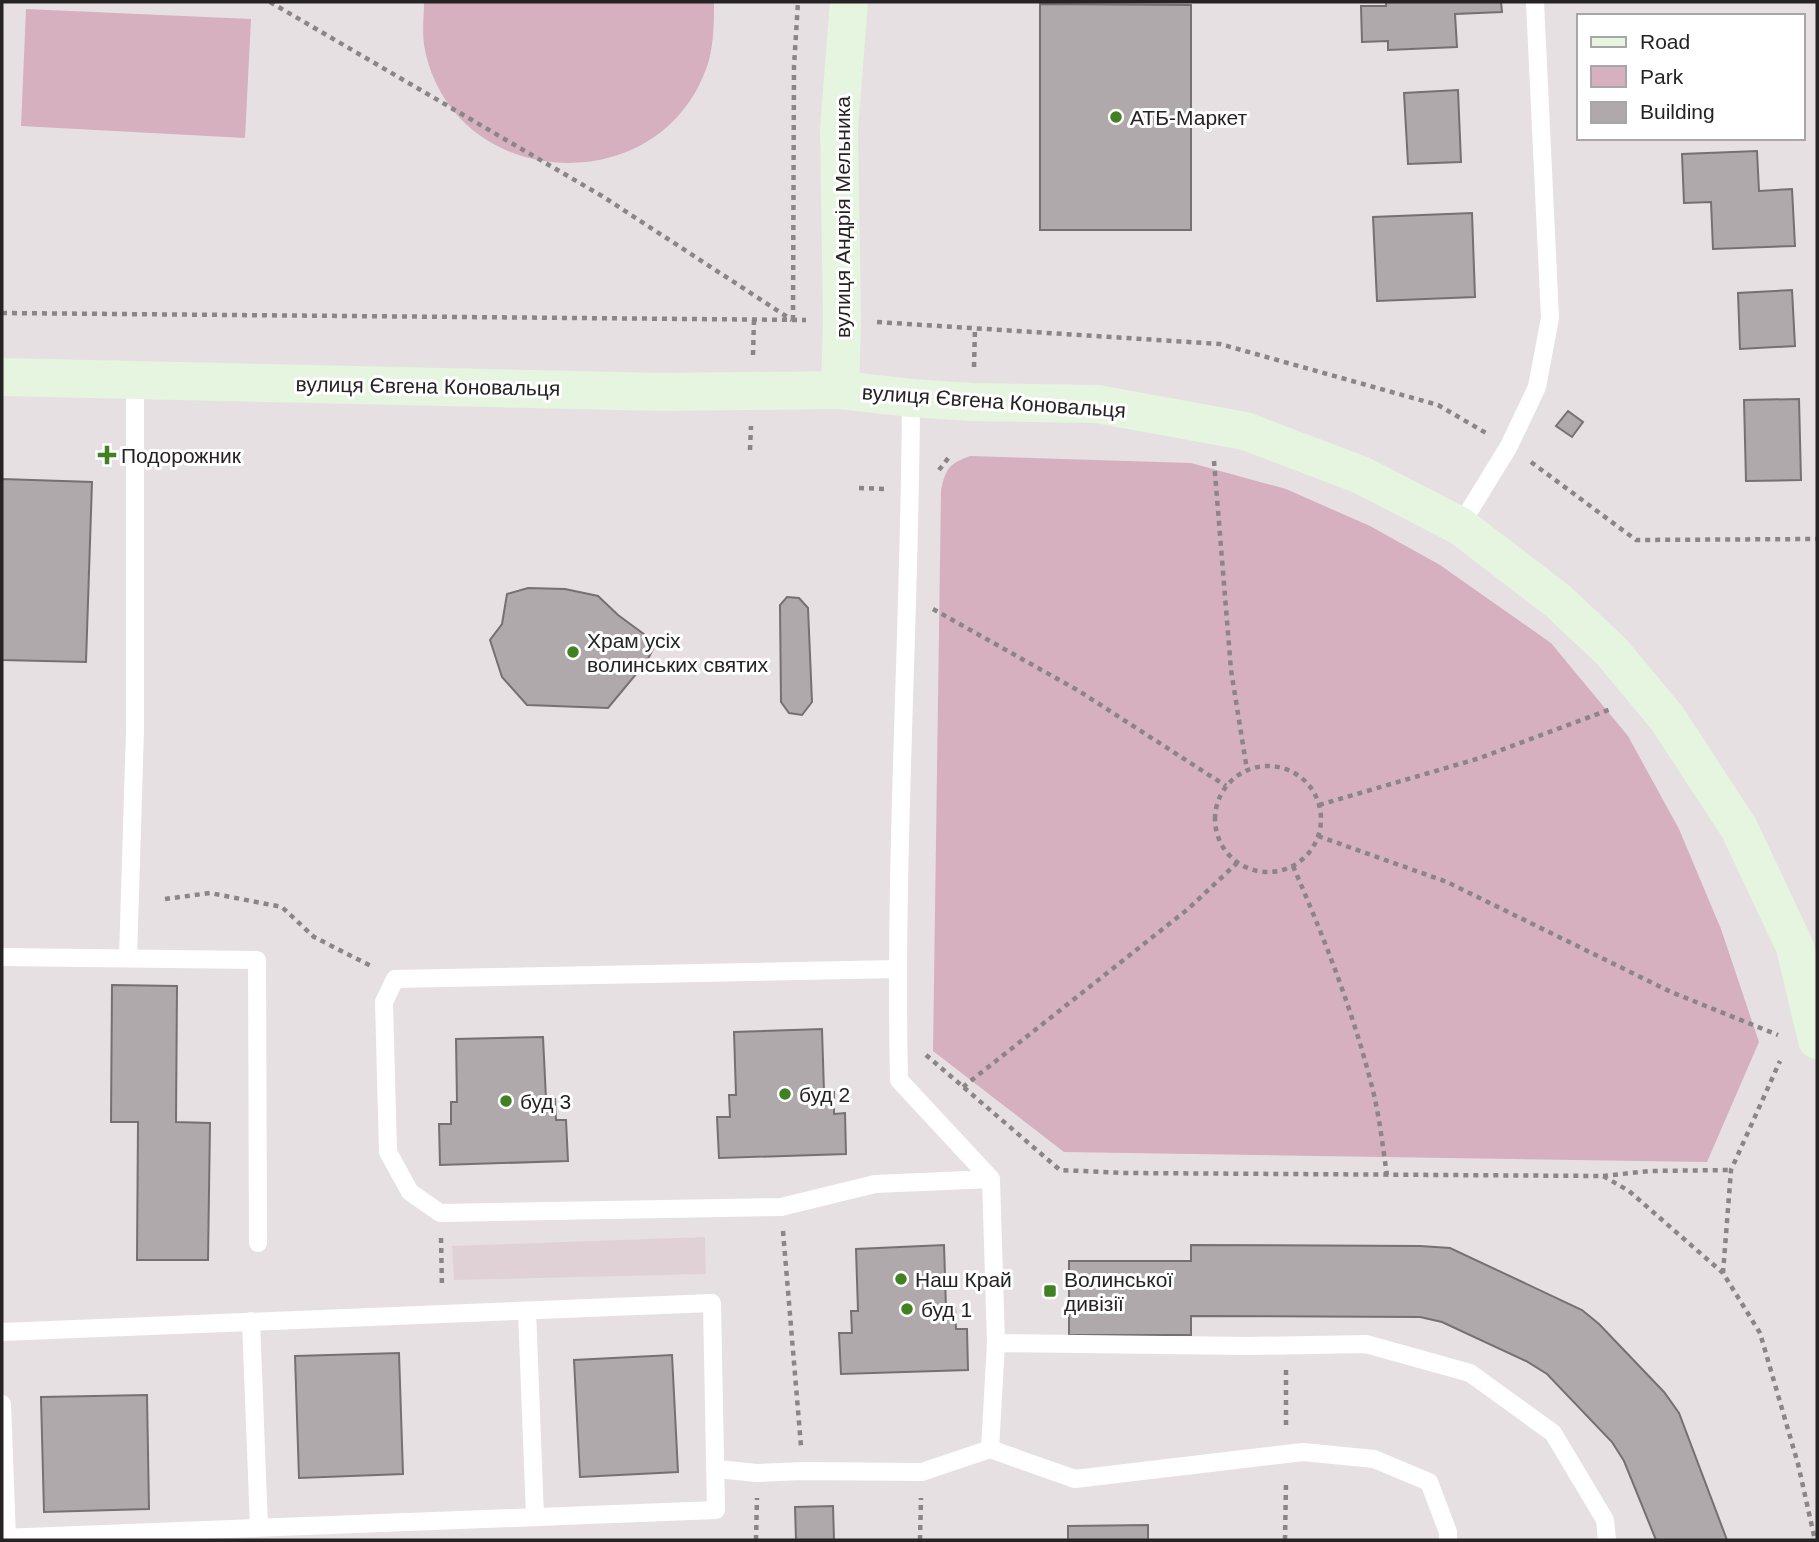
<svg xmlns="http://www.w3.org/2000/svg" width="1819" height="1542" viewBox="0 0 1819 1542" font-family="Arial,sans-serif">
<rect width="100%" height="100%" fill="#e7e0e2"/>
<path fill="#e0d1d7" d="M705,1237L706,1274L454,1280L452,1246Z"/>
<path fill="#d6b0bf" d="M424,2H714C714,21 714,41 709,60C666,205 450,194 424,45C422,31 424,15 424,2Z
M26,9L251,19L245,138L21,126Z
M970,456L1191,463L1286,489L1370,526L1440,565L1551,643L1628,736L1679,829L1721,929L1759,1042L1707,1162L1064,1152L933,1051L941,490C946,468 949,464 970,456Z"/>
<path fill="#afa9ab" stroke="#767072" stroke-width="2" d="M1386,2H1501L1502,12L1455,14L1457,47L1388,50V41L1362,42L1361,6H1386Z
M1040,4L1191,5V230H1040Z
M1458,90L1461,162L1408,164L1404,93Z
M1757,151L1759,191L1792,189L1795,246L1713,249L1711,202L1684,203L1682,154Z
M1472,213L1475,297L1377,301L1373,217Z
M1792,290L1795,346L1740,349L1738,293Z
M1799,399L1801,480L1746,481L1744,400Z
M1568,411L1583,422L1572,437L1556,426Z
M2,479L92,482L86,662L2,660Z
M528,588L565,589L598,596L618,615L656,643L647,661L608,708L527,705L502,677L490,640L502,624L507,594Z
M787,597L799,598L808,608L812,702L802,715L789,713L781,702L780,605Z
M112,985L177,986L176,1122L210,1123L208,1260H137L138,1122H111Z
M822,1029L824,1092H834V1114L845,1113L846,1154L719,1158L717,1117H730L729,1095H736L734,1032Z
M543,1037L546,1099H555L556,1120H566L568,1161L440,1165L439,1124H451V1102H457L456,1039Z
M944,1245L946,1308H955L956,1329H967L968,1370L841,1374L839,1333H852L851,1311H858L856,1249Z
M1191,1245L1420,1246L1450,1248L1582,1310L1599,1324L1664,1392L1679,1413L1727,1540H1656L1624,1461L1612,1442L1547,1374L1526,1361L1442,1322L1420,1317L1191,1316V1335H1069V1261H1191Z
M399,1353L403,1474L299,1478L295,1356Z
M672,1355L678,1472L580,1477L574,1360Z
M147,1395L149,1509L44,1512L41,1397Z
M833,1506L834,1540H796L795,1507Z
M1148,1525V1540H1068V1526Z"/>
<g fill="none" stroke-linecap="round" stroke-linejoin="round">
<path stroke="#8a8587" stroke-width="4.5" stroke-dasharray="5 5" stroke-linecap="butt" d="M270,2L602,196L792,320
M2,313L806,320
M793,320L794,66L798,2
M877,322L1220,344L1438,405L1486,433
M753,355L754,320
M974,367L975,328
M750,450L751,426
M1214,461L1231,670L1247,770
M1531,462L1636,540L1817,539
M939,470L949,457
M859,488L886,489
M933,609L1079,691L1226,786
M1215 819a53 53 0 1 1 106 0a53 53 0 1 1-106 0Z
M1319,805L1480,758L1611,709
M1318,836L1447,882L1671,992L1778,1035
M1293,866C1325,940 1355,1016 1374,1095C1380,1121 1383,1149 1387,1175
M165,899L210,893L282,907L314,937L373,967
M926,1055L1060,1170L1124,1173L1603,1176L1629,1191L1723,1273L1760,1333L1798,1464L1815,1540
M963,1087L1188,909L1237,863
M1603,1176L1650,1171L1731,1170
M783,1231L801,1446
M441,1238L442,1288
M1723,1273L1731,1170L1780,1061
M1286,1370V1427
M756,1540L757,1498
M920,1540L921,1498
M1285,1540L1286,1482"/>
<path stroke="#fff" stroke-width="18" d="M911,398C910,625 894,852 899,1080L991,1179L996,1343
M1460,526L1509,446L1537,387L1550,318L1535,2
M2,957L257,960L258,1243
M128,958L135,730V379
M897,969L395,979L384,1002L388,1152L410,1192L440,1213L781,1207L875,1184L991,1179
M527,1311L535,1516
M251,1321L259,1527
M2,1332L712,1303L716,1510L2,1538
M2,1404L7,1538
M717,1469L757,1473L803,1471L922,1472L990,1449
M1448,1540V1532L1429,1482L1374,1459L1303,1452L1075,1479L990,1449L996,1343L1249,1346L1366,1344L1470,1373L1553,1433L1605,1520L1607,1540"/>
<path stroke="#e5f5df" stroke-width="38" d="M2,377L662,392L840,390L911,398L972,402L1097,404L1245,431L1361,475L1460,526L1558,601L1612,652L1667,718L1739,828L1795,947L1817,1040
M840,390L842,319L839,129L849,2"/>
</g>
<g fill="#418121" stroke="#fff" stroke-width="2.5">
<circle cx="1116" cy="117" r="7"/>
<path d="M103.5 444.5h7v7h7v7h-7v7h-7v-7h-7v-7h7z"/>
<circle cx="573" cy="652" r="7"/>
<circle cx="785" cy="1094" r="7"/>
<circle cx="506" cy="1101" r="7"/>
<circle cx="901" cy="1279" r="7"/>
<rect x="1043" y="1284" width="14" height="14" rx="3.5"/>
<circle cx="907" cy="1309" r="7"/>
</g>
<g text-anchor="middle" dominant-baseline="central" stroke-width="6" stroke-linejoin="round" paint-order="stroke">
<g font-size="21" fill="#262324" stroke="#fff" text-anchor="start">
<text x="1130" y="117">АТБ-Маркет</text>
<text x="121" y="455">Подорожник</text>
<text x="587" y="640">Храм усіх<tspan x="587" dy="24">волинських святих</tspan></text>
<text x="799" y="1094">буд 2</text>
<text x="520" y="1101">буд 3</text>
<text x="915" y="1279">Наш Край</text>
<text x="1064" y="1279">Волинської<tspan x="1064" dy="24">дивізії</tspan></text>
<text x="921" y="1309">буд 1</text>
</g>
<g font-size="21" fill="#262324" stroke="#fff">
<text transform="translate(842 217) rotate(-90)">вулиця Андрія Мельника</text>
<text transform="translate(428 386) rotate(1)">вулиця Євгена Коновальця</text>
<text transform="translate(994 401) rotate(4)">вулиця Євгена Коновальця</text>
</g>
</g>
<rect width="1819" height="1542" fill="none" stroke="#262324" stroke-width="7"/>
<rect x="1577" y="14" width="228" height="126" fill="#ffffff" stroke="#a8a7a7" stroke-width="2"/>
<rect x="1591" y="37" width="35" height="10" fill="#e5f5df" stroke="#a8a7a7" stroke-width="2"/>
<text x="1640" y="49" font-size="21" fill="#262324">Road</text>
<rect x="1591" y="66" width="35" height="21" fill="#d6b0bf" stroke="#a8a7a7" stroke-width="2"/>
<text x="1640" y="84" font-size="21" fill="#262324">Park</text>
<rect x="1591" y="102" width="35" height="21" fill="#afa9ab" stroke="#a8a7a7" stroke-width="2"/>
<text x="1640" y="119" font-size="21" fill="#262324">Building</text>
</svg>
